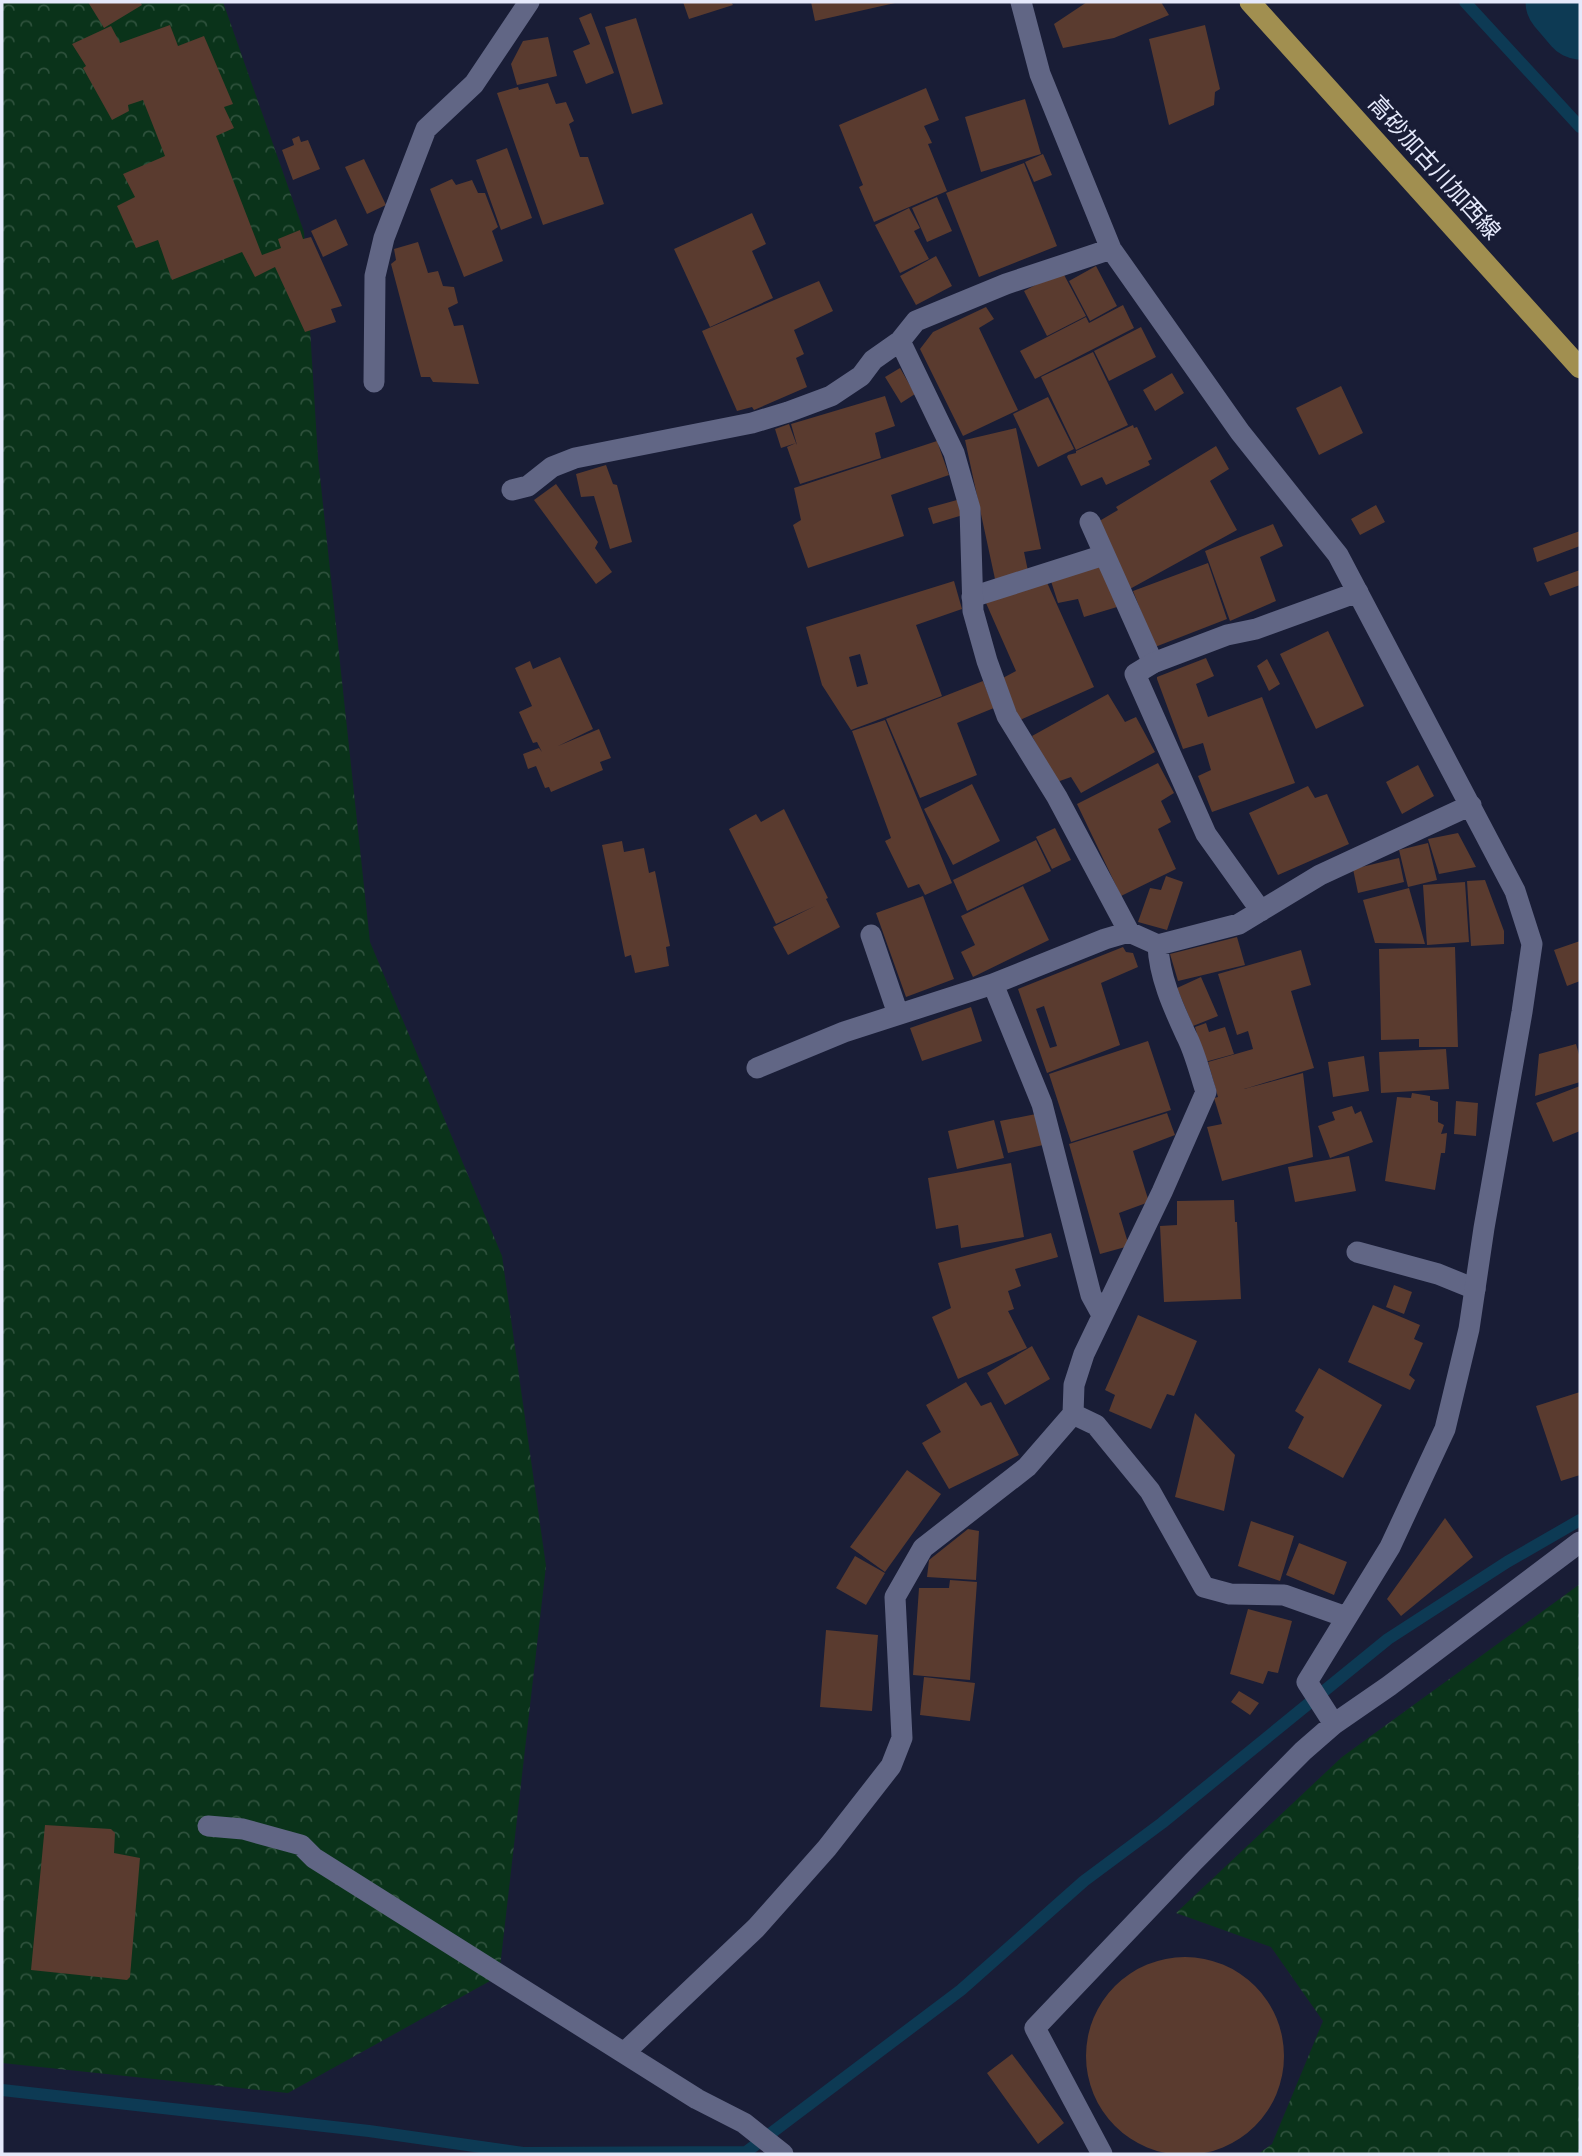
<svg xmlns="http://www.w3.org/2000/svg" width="1582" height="2156" viewBox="0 0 1582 2156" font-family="'PT Sans','Noto Sans JP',sans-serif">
<defs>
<pattern id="forest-crowns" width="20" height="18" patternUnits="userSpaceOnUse" patternTransform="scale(1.75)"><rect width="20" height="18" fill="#0a331a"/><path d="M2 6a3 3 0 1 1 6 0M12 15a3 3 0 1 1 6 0" fill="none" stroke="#2e513c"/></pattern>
</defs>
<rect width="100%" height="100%" fill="#191d36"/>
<path fill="url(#forest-crowns)" d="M2,2H223L304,232L318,458L370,942L502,1256L546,1566L499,1976L288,2093L2,2063Z
M1580,1584V2154H1258L1272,2144L1323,2021L1271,1947L1176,1913L1342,1757Z"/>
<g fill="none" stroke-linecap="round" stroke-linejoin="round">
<path stroke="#0d3a54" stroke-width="12" d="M1465,2L1580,127
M2,2090L369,2131L523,2153L746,2152L961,1990L1084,1881L1162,1823L1388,1639L1507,1562L1580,1520"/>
<path stroke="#0d3a54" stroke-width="75" d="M1563,2L1580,22"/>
</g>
<path fill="#5a3b2f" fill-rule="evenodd" d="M88,2H140L142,5L104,28Z
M683,2H731L733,5L689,19Z
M811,2H895V3L815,21Z
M1087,2H1161L1169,15L1114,38L1063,48L1054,24Z
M591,13L614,73L586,84L573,51L590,44L579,18Z
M636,18L663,104L632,114L605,27Z
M170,25L178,46L204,36L233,104L224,107L234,128L216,136L262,255L281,248L278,239L300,230L303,239L311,237L342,306L331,309L336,322L305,332L275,267L255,277L242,252L172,280L158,240L136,248L117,206L135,197L123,174L165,156L143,100L128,105L129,111L112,120L83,68L86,66L72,44L111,26L120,43Z
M1205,25L1220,89L1215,92L1214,105L1169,125L1149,39Z
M548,37L557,76L517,85L511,64L523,41Z
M548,83L556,104L566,102L574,121L569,124L580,157H588L604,204L543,225L497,93L518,87L519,90Z
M926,88L939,120L924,126L932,143L928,144L947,191L874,222L859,187L863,185L839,125Z
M1025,99L1041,154L981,172L965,117Z
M299,136L301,142L308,140L320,169L293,180L282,150L294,145L292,139Z
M507,148L532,218L501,230L476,160Z
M1043,154L1052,175L1034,182L1025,162Z
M364,159L386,205L367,214L345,167Z
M1024,163L1057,246L979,277L946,193Z
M452,179L456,185L472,180L478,193H485L498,227L492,231L503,261L464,277L430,189Z
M937,197L952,231L927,242L912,208Z
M909,208L920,228L914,231L929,259L900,273L875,225Z
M752,213L766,244L752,251L773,298L710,327L674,249Z
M336,219L348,245L323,257L311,231Z
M418,242L428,273L438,271L443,286L454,287L458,303L448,308L454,326L463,325L479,384L433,382L430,377H421L391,264L396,260L394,249Z
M936,256L952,286L916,305L900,276Z
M1096,266L1117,306L1090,321L1069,281Z
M1062,271L1086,316L1047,336L1024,291Z
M819,281L833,311L794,330L804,354L796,358L807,387L754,410L752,407L737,411L702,331Z
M1123,305L1134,328L1035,379L1020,351L1086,317L1089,323Z
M986,307L994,319L979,328L1018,410L963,436L920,349L933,332Z
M1141,327L1156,357L1109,381L1094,351Z
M1093,352L1128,425L1076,450L1041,377Z
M900,368L915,394L901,403L885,377Z
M1172,373L1184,393L1155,411L1143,390Z
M1341,386L1363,433L1319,455L1296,408Z
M885,396L895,426L875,433L881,458L800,484L787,447L796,443L797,445L791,424Z
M1048,397L1074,449L1038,467L1013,414Z
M789,424L796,443L781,448L775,429Z
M1133,425L1134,428L1137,427L1152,459L1148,461L1150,465L1106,485L1102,477L1081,486L1067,457L1068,455L1076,453V451Z
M1016,428L1041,549L1024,552L1028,571L995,579L965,440Z
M937,441L949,475L891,495L904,536L808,568L793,525L801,520L794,488Z
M1216,446L1229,469L1210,481L1237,530L1128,590L1096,523L1118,510L1116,507Z
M606,465L613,484L617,485L632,542L610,549L594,496L581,497L576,474Z
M556,484L598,542L595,548L612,572L596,584L534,500Z
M957,500L963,515L933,524L928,508Z
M1376,505L1385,522L1360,535L1351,519Z
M1273,524L1283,546L1260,557L1276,601L1230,621L1205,551Z
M1580,531V546L1537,562L1533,548Z
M1103,562L1117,607L1084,617L1078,599L1058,603L1050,578Z
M1208,563L1227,619L1155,647L1133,591Z
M1580,570V585L1550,596L1544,583Z
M1045,578L1094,687L1020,720L1001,679L1016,671L986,603Z
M954,581L962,609L916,625L942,696L851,730L822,685L806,627ZM860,654L868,684L857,687L849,657Z
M1328,631L1364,706L1316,729L1280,654Z
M560,657L593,729L558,746L599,729L611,758L600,762L603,770L551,792L549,787L545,788L536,766L528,769L523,754L539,748L542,752L537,742L533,743L519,712L532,706L515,668L530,661L533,669Z
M1206,658L1214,676L1196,684L1208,717L1262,697L1295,783L1212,812L1198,776L1211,770L1203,743L1183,749L1157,679V677Z
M1267,659L1280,684L1269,691L1257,666Z
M983,681L994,708L957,723L977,775L920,798L886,719Z
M1108,694L1125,722L1136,717L1155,752L1081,793L1071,777L1057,782L1032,736Z
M885,720L952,883L925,895L919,884L908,888L885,841L891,838L852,731Z
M1158,763L1174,793L1161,801L1171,822L1158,829L1176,869L1121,896L1077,804Z
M1418,765L1434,796L1402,814L1386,782Z
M972,784L1000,841L953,865L924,809Z
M1308,786L1315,798L1327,794L1349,844L1278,875L1249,813Z
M784,809L828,898L826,899L840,927L788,955L773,927L815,906L776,924L729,829L756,814L761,822Z
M1055,828L1071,860L1052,869L1036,837Z
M1458,833L1476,867L1439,874L1428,839Z
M1036,840L1051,871L967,911L953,880Z
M622,841L624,852L644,848L649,873L655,871L670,946L666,947L669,966L635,973L631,955L625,957L602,845Z
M1428,843L1437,880L1408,887L1399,850Z
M1399,858L1404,882L1358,893L1353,869Z
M1166,876L1183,882L1167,930L1138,922L1150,888L1161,890Z
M1485,880L1504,931V944L1471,946L1467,881Z
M1465,882L1469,942L1427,945L1423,885Z
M1023,886L1049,940L973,977L961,952L975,945L961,916Z
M1409,888L1425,944L1375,943L1363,900Z
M923,896L954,979L906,997L876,913Z
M1237,937L1245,965L1178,981L1170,954Z
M1580,941V981L1567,986L1554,950Z
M1123,947L1126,952L1133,953L1138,967L1101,983L1120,1045L1047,1073L1018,989ZM1044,1006L1057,1046L1050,1048L1036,1009Z
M1455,947L1458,1047H1419V1039L1381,1040L1379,949Z
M1301,950L1311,985L1291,991L1314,1068L1244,1089L1303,1073L1313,1157L1222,1181L1207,1127L1222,1124L1214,1098L1218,1097L1208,1062L1253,1049L1248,1031L1237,1035L1218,974Z
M1201,977L1218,1016L1193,1026L1177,988Z
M971,1007L982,1041L922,1061L910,1028Z
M1206,1023L1209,1032L1225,1027L1234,1054L1205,1062L1195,1027Z
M1148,1041L1171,1110L1071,1142L1049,1074Z
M1576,1044L1580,1058V1082L1535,1096L1539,1054Z
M1446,1049L1449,1089L1381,1093L1379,1052Z
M1364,1056L1369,1091L1333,1097L1328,1062Z
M1580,1086V1131L1553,1142L1536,1103Z
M1412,1093L1430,1096V1100L1438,1102V1122L1444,1125L1441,1134L1447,1133L1445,1153H1441L1435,1190L1385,1181L1397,1097L1411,1098Z
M1456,1101L1478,1103L1476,1136L1454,1134Z
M1352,1106L1355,1114L1361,1111L1373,1142L1330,1158L1318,1126L1335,1120L1332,1112Z
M1167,1113L1175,1135L1133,1151L1149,1202L1119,1213L1129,1246L1100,1254L1069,1144Z
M1036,1114L1043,1145L1008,1153L1000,1121Z
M994,1120L1004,1158L957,1169L948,1131Z
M1349,1156L1356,1191L1295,1202L1288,1167Z
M1011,1163L1024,1237L961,1248L958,1225L936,1229L928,1178Z
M1234,1200L1235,1222H1237L1241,1299L1164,1302L1160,1226L1177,1225V1201Z
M1051,1233L1058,1257L1015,1269L1021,1286L1008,1291L1014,1309L1008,1311L1027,1348L958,1379L932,1317L951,1308L938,1263Z
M1394,1285L1412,1292L1404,1314L1386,1307Z
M1373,1305L1420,1325L1414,1339L1423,1343L1409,1375L1415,1380L1410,1390L1348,1362Z
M1138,1315L1197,1341L1174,1396L1167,1394L1151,1429L1109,1411L1115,1395L1105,1390Z
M1032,1346L1050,1379L1005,1405L987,1373Z
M1319,1368L1382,1405L1343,1478L1288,1448L1304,1417L1295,1411Z
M966,1382L981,1406L991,1402L1019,1455L949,1489L922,1443L941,1432L926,1405Z
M1580,1392V1475L1561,1481L1536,1406Z
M1195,1413L1235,1455L1224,1511L1175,1497Z
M907,1470L941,1494L885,1572L850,1547Z
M1445,1518L1473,1557L1401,1616L1387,1599Z
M1251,1521L1294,1536L1280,1581L1238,1566Z
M968,1529L979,1531L976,1580L927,1577L929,1560Z
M1299,1543L1347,1562L1334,1595L1286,1575Z
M855,1556L885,1573L866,1605L836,1588Z
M950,1580L977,1582L970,1680L913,1675L919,1588H949Z
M1248,1609L1292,1621L1278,1673L1268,1671L1263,1684L1230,1674Z
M826,1630L878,1635L872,1711L820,1707Z
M924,1677L975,1683L970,1721L920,1715Z
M1239,1691L1259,1703L1250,1715L1231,1702Z
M45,1825L111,1829L115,1833L114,1853L140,1858L130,1977L127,1980L31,1970Z
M1086 2056a99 99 0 1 1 198 0a99 99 0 1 1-198 0Z
M1012,2054L1064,2123L1038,2144L987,2073Z"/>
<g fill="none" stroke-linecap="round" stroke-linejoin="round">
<path stroke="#616685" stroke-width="21" d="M1090,522L1153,663
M972,597L1104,555
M1357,1252L1438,1274L1475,1289"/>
<path stroke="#616685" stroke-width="21" d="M1021,2L1040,74L1111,249L1240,432L1338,555L1515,891L1532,944L1522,1012L1484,1228L1469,1329L1445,1429L1390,1547L1307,1682L1334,1724
M1111,249L1006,284L916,321L900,341L954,453L970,509L973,611L987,661L1007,716L1057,797L1129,932
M374,382L375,276L384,238L426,129L474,84L529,2
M512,490L528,486L552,467L575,458L752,423L788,412L831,396L861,376L873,360L900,341
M1261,911L1206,834L1135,674L1153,663L1227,635L1256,629L1358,592
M871,935L898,1014
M757,1068L844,1032L993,984
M1102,1315L1091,1295L1042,1104L993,984L1105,939L1129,932L1158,945L1239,924L1320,875L1471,805
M1073,1414L1096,1425L1150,1491L1204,1587L1230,1594L1284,1595L1346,1617
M208,1826L243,1829L301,1845L314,1858L697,2099L744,2123L783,2154
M625,2052L756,1928L827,1848L891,1766L902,1738L895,1597L923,1548L1027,1467L1073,1414L1074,1385L1084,1354L1162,1192L1206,1092C1200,1074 1195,1052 1186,1035C1173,1007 1159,976 1158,945
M1102,2154L1035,2028L1193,1862L1303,1751L1334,1724L1389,1686L1580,1542"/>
<path stroke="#a18f50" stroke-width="21" d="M1250,2L1580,368"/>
</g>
<g text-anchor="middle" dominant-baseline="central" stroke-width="6" stroke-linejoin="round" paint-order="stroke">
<g font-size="23" fill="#e5e9fb" stroke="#191d36">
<text transform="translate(1435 167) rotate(48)">高砂加古川加西線</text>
</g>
</g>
<rect width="1582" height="2156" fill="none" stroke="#e5e9fb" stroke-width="7"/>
</svg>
